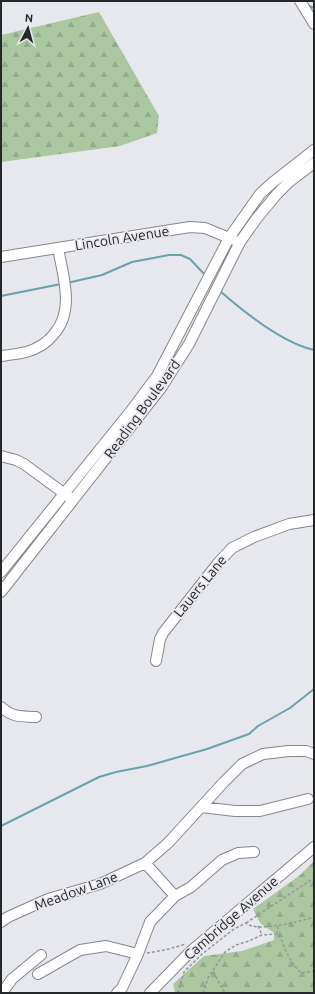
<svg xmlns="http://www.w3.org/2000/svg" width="315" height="994" viewBox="0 0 315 994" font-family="Ubuntu,sans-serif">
<defs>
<pattern id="forest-firs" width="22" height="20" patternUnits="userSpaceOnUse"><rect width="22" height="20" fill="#aac7a0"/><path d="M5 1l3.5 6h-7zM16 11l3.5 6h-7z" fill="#92ab8a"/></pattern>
</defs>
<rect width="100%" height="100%" fill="#e7e7ee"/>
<path fill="url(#forest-firs)" d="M99,12L159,116L157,133L120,146L1,162V35Z
M314,861V993H175L173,984L204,956L242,951L274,940V933L260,923L253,909L300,875Z"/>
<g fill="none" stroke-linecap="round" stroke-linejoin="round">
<path stroke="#68a2ac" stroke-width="2" d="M307,5L314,8
M67,283L102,275L132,262L169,255H181L190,259L206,276
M220,291C244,312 282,343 314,350
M1,296L61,284
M1,826L99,777L116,772L147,766L207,749L249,734L258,726L290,708L314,689"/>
<g stroke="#86878d" stroke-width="12">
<path id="minor" d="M300,1L314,24
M1,257L190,227L205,228L234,240
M1,356C9,355 18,354 26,352C37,349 47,343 54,334C75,310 63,276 58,248
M1,456L16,460L24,464L69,497
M1,572L130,412L157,376L229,238L260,194L272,183L314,150
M1,592L161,388L189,344L240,242L257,218L277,194L289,182L314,163
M156,661L160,639L163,633L218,563L232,548L254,537L289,524L314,520
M1,707C14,718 20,716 36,717
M201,807L235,811H260L308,799
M145,863L175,896
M1,922L8,917L48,899L100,884L145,863L168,843L224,782L242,764L263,754L289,751H306L314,754
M38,974L80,950L106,946L138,954
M2,993L12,979L41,955
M117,993L122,988L138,954L150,922L175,896L191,887L222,860L238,853L254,852
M150,993L191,951L314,847"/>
</g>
<path stroke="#96969b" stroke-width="1.5" stroke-dasharray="3 2" stroke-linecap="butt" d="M246,923L314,878
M258,926L262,935
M277,934L278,926
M147,953L165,950L186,944
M213,972L225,993
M178,993L184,972L202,954L234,929L246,923C256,933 301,921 314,917
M203,993L208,978L225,952L236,945L249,941L262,935L277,934C282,938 282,943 285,949C289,958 294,966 301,973L314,971"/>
<use href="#minor" stroke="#fff" stroke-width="10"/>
</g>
<g text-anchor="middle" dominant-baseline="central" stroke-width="3.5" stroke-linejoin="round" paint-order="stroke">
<g font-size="14" fill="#262729" stroke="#e7e7ee">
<text transform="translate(122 238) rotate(-9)">Lincoln Avenue</text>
<text transform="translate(142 409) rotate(-54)">Reading Boulevard</text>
<text transform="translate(200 586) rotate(-51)">Lauers Lane</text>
<text transform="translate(76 891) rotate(-20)">Meadow Lane</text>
<text transform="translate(231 918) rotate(-41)">Cambridge Avenue</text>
</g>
</g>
<rect width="315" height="994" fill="none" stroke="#262729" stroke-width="4"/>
<g transform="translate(28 28) rotate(6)" stroke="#e7e7ee" stroke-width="3" paint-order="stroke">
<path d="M0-3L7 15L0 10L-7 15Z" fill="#262729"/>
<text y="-6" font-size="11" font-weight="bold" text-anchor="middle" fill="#262729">N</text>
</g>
</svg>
